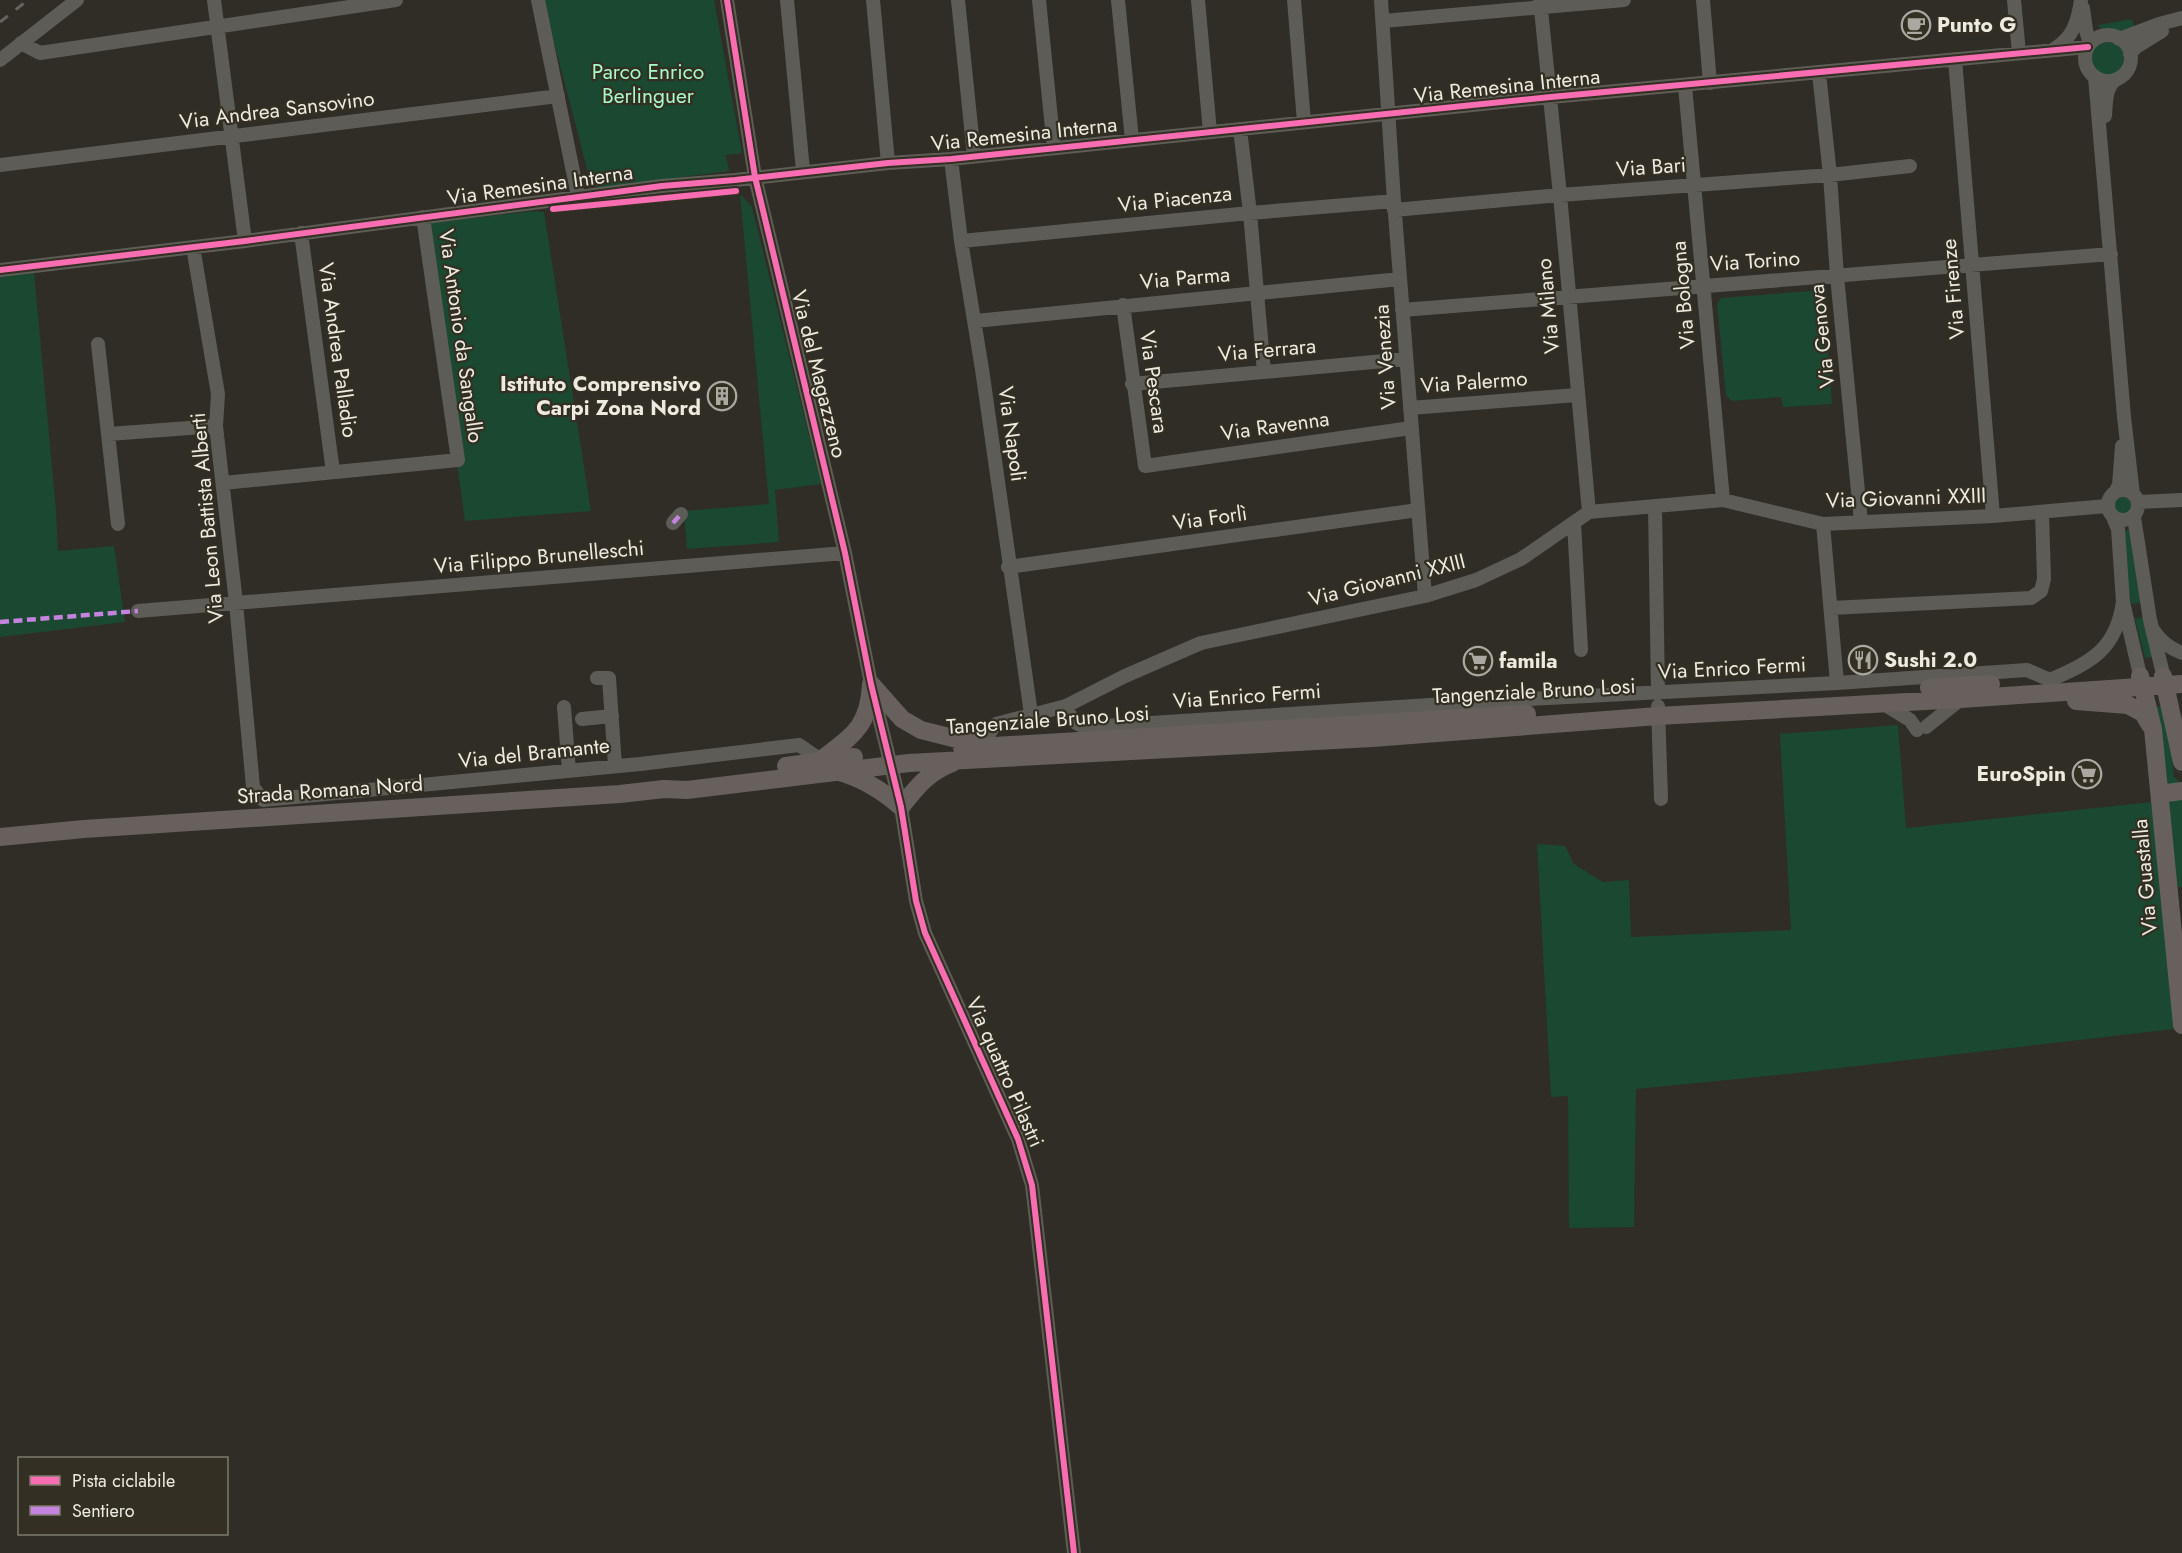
<svg xmlns="http://www.w3.org/2000/svg" width="2182" height="1553" viewBox="0 0 2182 1553" font-family="Jost,sans-serif">
<rect width="100%" height="100%" fill="#2f2d26"/>
<path fill="#1b4830" d="M543,0H714L742,153L726,155L729,171L598,188L591,184Z
M2132,19L2135,30C2124,35 2105,37 2098,25Z
M2090 58a17 17 0 1 1 34 0a17 17 0 1 1-34 0Z
M740,194L752,207L821,484L775,490L779,542L687,549L684,511L769,504Z
M533,211L544,212L591,511L465,521L423,224Z
M34,272L56,511L58,551L114,546L125,622L0,637V275Z
M1812,288H1821L1824,290L1832,404L1783,407L1781,397L1732,401L1726,396L1717,304L1721,298L1811,291Z
M2114 506a9 9 0 1 1 18 0a9 9 0 1 1-18 0Z
M2131,530L2141,603L2131,604L2121,531Z
M2143,617L2152,657L2145,658L2135,619Z
M2162,706L2170,733L2174,777L2178,780V785L2165,787L2154,708Z
M1898,725L1906,828L2152,802L2174,1029L1797,1073L1636,1089L1634,1227L1569,1228L1568,1096L1551,1097L1537,844L1565,846L1574,864L1603,882L1629,880L1631,937L1791,930L1780,734Z
M2182,797V887H2174L2165,799Z"/>
<g fill="none" stroke-linecap="round" stroke-linejoin="round">
<path stroke="#5e5c56" stroke-width="14" d="M214,0L245,241
M538,0L578,196
M727,0L755,177L845,553L871,684L901,807L916,901L925,933L1018,1139L1032,1185L1074,1553
M787,0L803,171
M873,0L888,163
M958,0L974,156
M1039,0L1054,148
M1118,0L1132,140
M1198,0L1210,132
M1294,0L1304,122
M1381,0L1394,201L1425,596
M1540,0L1560,195L1589,512
M1703,0L1710,83
M2014,0L2019,53
M2083,8L2086,30L2090,44
M1383,21L1624,0
M2085 58a23 23 0 1 1 46 0a23 23 0 1 1-46 0Z
M2119,39L2159,24L2182,18
M21,43L40,53L396,0
M2054,49C2073,38 2078,21 2081,0
M2130,54L2136,47L2162,31
M1955,59L1993,516
M0,60L77,0
M1819,73L1830,175L1837,276L1861,522
M2095,77L2124,417L2133,494
M1685,86L1723,500
M2105,116C2106,102 2105,84 2119,78
M1240,129L1250,213L1264,372
M951,159L961,241L982,369L1031,714
M0,165L558,96
M1394,210L1560,195L1830,175L1910,166
M301,233L333,472
M961,241L1250,213L1394,201
M193,247L218,394L216,426L236,603L253,787L263,800L640,764L799,745L821,760
M0,270L245,241L662,186L735,180L888,163L951,159L1551,97L2088,47
M1123,305L1145,466L1411,428
M1402,310L2111,254
M975,321L1400,279
M98,344L118,524
M1132,384L1406,359
M1410,408L1577,395
M109,434L216,426
M223,483L458,460L423,217
M2108 505a15 15 0 1 1 30 0a15 15 0 1 1-30 0Z
M2116,491L2119,485L2122,446
M2138,502L2182,500
M1655,506L1658,693
M2113,517L2118,529L2123,602L2140,675
M2134,517L2150,620L2163,674
M673,523L681,514
M1574,523L1581,650
M1823,524L1837,683
M1008,567L1418,510
M1831,608L2031,598L2041,591L2044,579L2042,512
M138,611L845,553
M2154,631C2161,642 2169,648 2182,653
M597,678H609L615,766
M1882,703L1910,720L1917,730
M1066,706C1071,719 1074,725 1088,727L1492,701L1837,683L2027,670L2050,680C2091,662 2116,650 2123,602
M1658,706L1661,799
M564,707L569,771
M582,719L612,716
M1926,727L1961,699
M985,746L990,732L996,724L1066,706L1125,676L1201,643L1425,596L1476,580L1521,559L1589,512L1723,500L1823,524L1993,516L2107,506"/>
<path stroke="#68605d" stroke-width="18" d="M2140,676L2153,729L2182,1025
M2163,676L2182,762
M871,684L902,719L921,730L977,744
M1929,688L1991,684
M2076,701L2128,705L2143,713L2150,725
M962,748L1527,714
M821,760C853,735 869,727 871,684
M786,766L854,757
M840,772C864,779 883,791 901,807C916,788 928,772 952,763
M2160,794L2182,791
M0,837L84,829L620,794L664,789L687,790L909,763L1372,738L1658,716L1961,699L2182,684"/>
<path stroke="#65635e" stroke-width="3" stroke-dasharray="10 10" stroke-linecap="butt" d="M0,22L28,0"/>
<path stroke="#c483df" stroke-width="4.5" stroke-dasharray="9 4.5" stroke-linecap="butt" d="M673,523L681,514
M0,622L138,611"/>
<g stroke="#332f22" stroke-width="10">
<path id="cycleway" d="M727,0L755,177L845,553L871,684L901,807L916,901L925,933L1018,1139L1032,1185L1074,1553
M553,209L736,191
M0,270L245,241L662,186L735,180L888,163L951,159L1551,97L2088,47"/>
</g>
<use href="#cycleway" stroke="#f96db3" stroke-width="6"/>
</g>
<defs>
<g id="cafe-ring" transform="scale(1.5)"><circle r="9.5" fill="#332f22" stroke="#aaa8a0" stroke-width="1.5"/><path d="M-5.5-4.5H6V0H3Q3 3.5 0 3.5H-2.5Q-5.5 3.5-5.5 0ZM3-3.2v2h1.7v-2ZM-6 4.5H4V6H-6Z" fill="#aaa8a0"/></g>
<g id="building-ring" transform="scale(1.5)"><circle r="9.5" fill="#332f22" stroke="#aaa8a0" stroke-width="1.5"/><path d="M-4-6H4V6H1V3H-1V6H-4ZM-2.5-4.3h1.7v1.8h-1.7ZM.8-4.3h1.7v1.8H.8ZM-2.5-1h1.7V.8h-1.7ZM.8-1h1.7V.8H.8Z" fill="#aaa8a0"/></g>
<g id="restaurant-ring" transform="scale(1.5)"><circle r="9.5" fill="#332f22" stroke="#aaa8a0" stroke-width="1.5"/><path d="M-5-6h1v4h1v-4h1v4h1v-4h1v5L-1.5 .5V6h-2V.5L-5-1ZM5-6V6H3V1.5H1.5Q1.5-4 5-6Z" fill="#aaa8a0"/></g>
<g id="supermarket-ring" transform="scale(1.5)"><circle r="9.5" fill="#332f22" stroke="#aaa8a0" stroke-width="1.5"/><path d="M-6-5.5h2.5l.6 2H6L4.5 2H-2.5L-4.4-4H-6ZM-1.5 3.2a1.3 1.3 0 1 0 .1 0ZM3 3.2a1.3 1.3 0 1 0 .1 0Z" fill="#aaa8a0"/></g>
</defs>
<g fill-rule="evenodd">
<use href="#cafe-ring" x="1916" y="25"/>
<use href="#building-ring" x="722" y="396"/>
<use href="#restaurant-ring" x="1863" y="660"/>
<use href="#supermarket-ring" x="1478" y="661"/>
<use href="#supermarket-ring" x="2087" y="774"/>
</g>
<g text-anchor="middle" dominant-baseline="central" stroke-width="4.5" stroke-linejoin="round" paint-order="stroke">
<g font-size="21" font-weight="bold" fill="#eceae1" stroke="#332f22" text-anchor="start">
<text x="1937" y="25">Punto G</text>
<text x="701" y="384" text-anchor="end">Istituto Comprensivo<tspan x="701" dy="24">Carpi Zona Nord</tspan></text>
<text x="1884" y="660">Sushi 2.0</text>
<text x="1499" y="661">famila</text>
<text x="2066" y="774" text-anchor="end">EuroSpin</text>
</g>
<g font-size="21" fill="#a8faca" stroke="#332f22">
<text x="648" y="72">Parco Enrico<tspan x="648" dy="24">Berlinguer</tspan></text>
</g>
<g font-size="21" fill="#eceae1" stroke="#332f22">
<text transform="translate(1507 86) rotate(-6)">Via Remesina Interna</text>
<text transform="translate(277 110) rotate(-7)">Via Andrea Sansovino</text>
<text transform="translate(1024 134) rotate(-6)">Via Remesina Interna</text>
<text transform="translate(1651 167) rotate(-4)">Via Bari</text>
<text transform="translate(540 185) rotate(-8)">Via Remesina Interna</text>
<text transform="translate(1175 199) rotate(-6)">Via Piacenza</text>
<text transform="translate(1755 261) rotate(-4)">Via Torino</text>
<text transform="translate(1185 278) rotate(-5)">Via Parma</text>
<text transform="translate(1953 289) rotate(-95)">Via Firenze</text>
<text transform="translate(1683 295) rotate(-95)">Via Bologna</text>
<text transform="translate(1548 306) rotate(-95)">Via Milano</text>
<text transform="translate(461 336) rotate(82)">Via Antonio da Sangallo</text>
<text transform="translate(1822 336) rotate(-96)">Via Genova</text>
<text transform="translate(338 350) rotate(82)">Via Andrea Palladio</text>
<text transform="translate(1267 350) rotate(-5)">Via Ferrara</text>
<text transform="translate(1385 357) rotate(-94)">Via Venezia</text>
<text transform="translate(819 374) rotate(76)">Via del Magazzeno</text>
<text transform="translate(1154 382) rotate(82)">Via Pescara</text>
<text transform="translate(1474 382) rotate(-4)">Via Palermo</text>
<text transform="translate(1275 426) rotate(-8)">Via Ravenna</text>
<text transform="translate(1012 434) rotate(82)">Via Napoli</text>
<text transform="translate(1906 498) rotate(-2)">Via Giovanni XXIII</text>
<text transform="translate(207 518) rotate(-95)">Via Leon Battista Alberti</text>
<text transform="translate(1210 518) rotate(-8)">Via Forlì</text>
<text transform="translate(539 557) rotate(-5)">Via Filippo Brunelleschi</text>
<text transform="translate(1387 580) rotate(-14)">Via Giovanni XXIII</text>
<text transform="translate(1732 668) rotate(-3)">Via Enrico Fermi</text>
<text transform="translate(1534 691) rotate(-3)">Tangenziale Bruno Losi</text>
<text transform="translate(1247 696) rotate(-4)">Via Enrico Fermi</text>
<text transform="translate(1048 720) rotate(-4)">Tangenziale Bruno Losi</text>
<text transform="translate(534 753) rotate(-6)">Via del Bramante</text>
<text transform="translate(330 790) rotate(-4)">Strada Romana Nord</text>
<text transform="translate(2145 877) rotate(-95)">Via Guastalla</text>
<text transform="translate(1005 1072) rotate(66)">Via quattro Pilastri</text>
</g>
</g>
<rect x="18" y="1457" width="210" height="78" fill="#332f22" stroke="#7d7a6e" stroke-width="1.5"/>
<rect x="30" y="1476" width="30" height="9" fill="#f96db3" stroke="#7d7a6e" stroke-width="1.5"/>
<text x="72" y="1487" font-size="18" fill="#eceae1">Pista ciclabile</text>
<rect x="30" y="1506" width="30" height="9" fill="#c483df" stroke="#7d7a6e" stroke-width="1.5"/>
<text x="72" y="1517" font-size="18" fill="#eceae1">Sentiero</text>
</svg>
